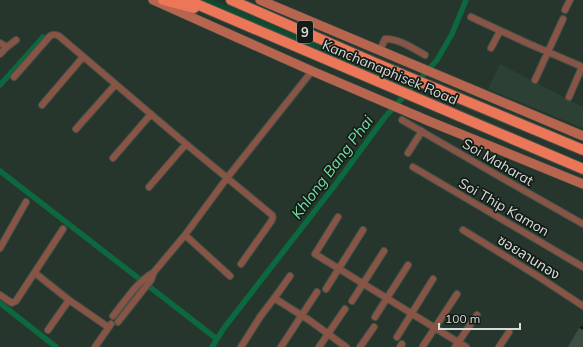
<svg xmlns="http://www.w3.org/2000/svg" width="583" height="347" viewBox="0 0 583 347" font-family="Mulish,'Noto Sans Thai',sans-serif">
<defs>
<filter id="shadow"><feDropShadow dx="2" dy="-2" stdDeviation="0" flood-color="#0009"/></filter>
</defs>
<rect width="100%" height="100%" fill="#27362d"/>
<path fill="#2c4134" d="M500,64L583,107V128L488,89Z"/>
<path fill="#0f4c2f" d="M198,0H213L350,58L355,62L380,73L379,75L360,67L353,65Z"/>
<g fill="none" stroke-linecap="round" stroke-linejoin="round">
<path stroke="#0b683f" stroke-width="5.5" d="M0,85L43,37
M0,171L217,339
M0,303L56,347
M212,347L224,328L335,185L385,117L437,60L452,34L466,0"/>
</g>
<path fill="#3d4d43" filter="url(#shadow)" d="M579,328L583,330V347H568Z"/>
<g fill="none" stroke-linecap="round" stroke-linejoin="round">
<g stroke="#435148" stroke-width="8">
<path id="minor" d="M565,10L570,0
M471,17L527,43L583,67
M0,43L7,47L0,54
M7,47L16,40
M491,48L500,31
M380,50L385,39C398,38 414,49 425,55
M14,77L50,36C53,34 55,34 59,36L186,144L272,215C274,218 272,220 270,223L241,264
M535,80L563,19
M569,97L582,67
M42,105L83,57
M402,120L502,178L583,224
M76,129L115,85
M408,153L422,131
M113,158L151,114
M413,167L583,267
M149,187L186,144
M338,217L315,254L466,347
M463,230L539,277L583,306
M185,235L230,276
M0,248L26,202
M35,273L69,300L108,327
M326,289L363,230
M0,295L12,303L16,301L63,229
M274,298L309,320L346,347
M352,301L384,251
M113,316C125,301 137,282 154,272L185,235L227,178L312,71
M375,317L408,265
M118,322L151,280L154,272
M48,330L69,300
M397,337L433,279
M423,346L457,294
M95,347L111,324
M241,347L260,317L278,293L290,276
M281,347L317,292
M319,347L345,309
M360,347L374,327
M400,347L402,344
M455,347L477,315
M499,347L509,332"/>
</g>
<g stroke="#435148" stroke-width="10">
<path id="secondary" d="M153,0L312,71L431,122L583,184
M260,0L583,136"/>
</g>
<g stroke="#435148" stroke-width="12">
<path id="trunk" d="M163,0L194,8
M187,0C319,57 451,113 583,169
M231,0L380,65L583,150"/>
</g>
<use href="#minor" stroke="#885446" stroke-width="6"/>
<use href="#secondary" stroke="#b7654f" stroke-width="9"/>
<use href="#trunk" stroke="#ec7658" stroke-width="10"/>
</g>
<g text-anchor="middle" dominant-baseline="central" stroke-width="3.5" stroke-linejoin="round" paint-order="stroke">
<rect fill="#151c17" stroke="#9ba39d" stroke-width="1" x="297" y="21" width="16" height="22" rx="3"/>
<g font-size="13" font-weight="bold" fill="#d4ddd7">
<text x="305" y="32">9</text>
</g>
<g font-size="14" fill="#d4ddd7" stroke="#151c17">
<text transform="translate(390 72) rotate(23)">Kanchanaphisek Road</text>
<text transform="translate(498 162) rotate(30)">Soi Maharat</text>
<text transform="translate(504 207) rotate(30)">Soi Thip Kamon</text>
<text transform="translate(529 257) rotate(32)">ซอยลานทอง</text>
</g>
<g font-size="15" font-style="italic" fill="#75e2a5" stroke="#151c17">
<text transform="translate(332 167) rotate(-53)">Khlong Bang Phai</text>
</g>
</g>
<path d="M439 323v6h81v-6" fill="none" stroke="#d4ddd7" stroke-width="2"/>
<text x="445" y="323" font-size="12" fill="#d4ddd7" stroke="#151c17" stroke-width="3" paint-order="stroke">100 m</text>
</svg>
